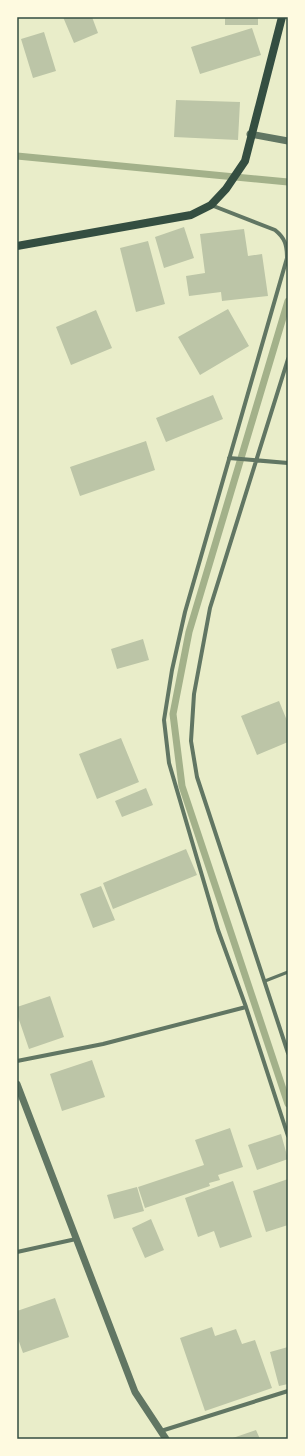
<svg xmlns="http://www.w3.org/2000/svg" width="305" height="1456" viewBox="0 0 305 1456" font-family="'Fira Sans',sans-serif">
<rect width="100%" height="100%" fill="#e9edc9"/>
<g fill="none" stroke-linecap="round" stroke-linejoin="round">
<path stroke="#a3b18a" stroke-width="7" d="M17,156L288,182
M288,301L189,632L173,714L182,786L288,1104"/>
</g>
<path fill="#bcc5a7" d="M63,17H92L98,33L74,43Z
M225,17H258V25H225Z
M252,28L261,55L200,74L191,47Z
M44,32L56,71L33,78L21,39Z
M176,100L240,102L238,140L174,137Z
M184,227L194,258L164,268L155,237Z
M244,229L248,256L262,254L268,296L222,301L221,292L189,296L186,276L205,273L200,234Z
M148,241L165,304L136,312L120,248Z
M228,309L249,346L200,375L178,337Z
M96,310L112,348L71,365L56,327Z
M213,395L223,419L166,442L156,418Z
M146,441L155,470L80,496L70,467Z
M143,639L149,660L117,669L111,649Z
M279,701L288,723V742L257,755L241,716Z
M121,738L139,782L97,799L79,754Z
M146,788L153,805L122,817L115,801Z
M186,849L197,875L113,909L103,883Z
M101,886L115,920L93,928L80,894Z
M50,996L64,1037L29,1049L17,1014V1007Z
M92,1060L105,1097L62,1111L50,1074Z
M230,1128L243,1167L218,1175L220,1180L209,1183L210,1186L145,1208L138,1187L204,1165L195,1140Z
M281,1134L288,1159L257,1170L248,1145Z
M288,1179V1225L266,1232L253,1191Z
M233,1181L252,1237L220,1248L214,1231L198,1237L185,1198Z
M137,1187L144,1211L114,1219L107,1195Z
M151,1219L164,1250L145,1258L132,1228Z
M55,1298L69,1337L23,1353L17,1336V1311Z
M212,1327L215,1336L236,1329L242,1344L255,1340L272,1388L205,1411L180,1338Z
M288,1347V1384L279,1386L270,1352Z
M256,1430L260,1439H230Z"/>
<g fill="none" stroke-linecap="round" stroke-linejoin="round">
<path stroke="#617663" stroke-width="3" d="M265,981L288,972"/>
<path stroke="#617663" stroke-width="4" d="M211,205L275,230C285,238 287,245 287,258L185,612L172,670L164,720L169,763L218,930L246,1007L288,1136
M288,359L210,608L194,694L191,741L197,777L288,1053
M229,458L288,463
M17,1061L103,1044L246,1007
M17,1252L76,1239
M161,1431L288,1391"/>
<path stroke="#617663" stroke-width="7" d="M250,134L288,141
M17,1084L135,1392L166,1439"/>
<path stroke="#344e41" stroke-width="8" d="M17,246L191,215L211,205L226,189L245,161L282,17"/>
</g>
<rect width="305" height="1456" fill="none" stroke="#fefae0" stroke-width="36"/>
<rect x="18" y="18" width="269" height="1420" fill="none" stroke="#344e41" stroke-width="1.5"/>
</svg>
